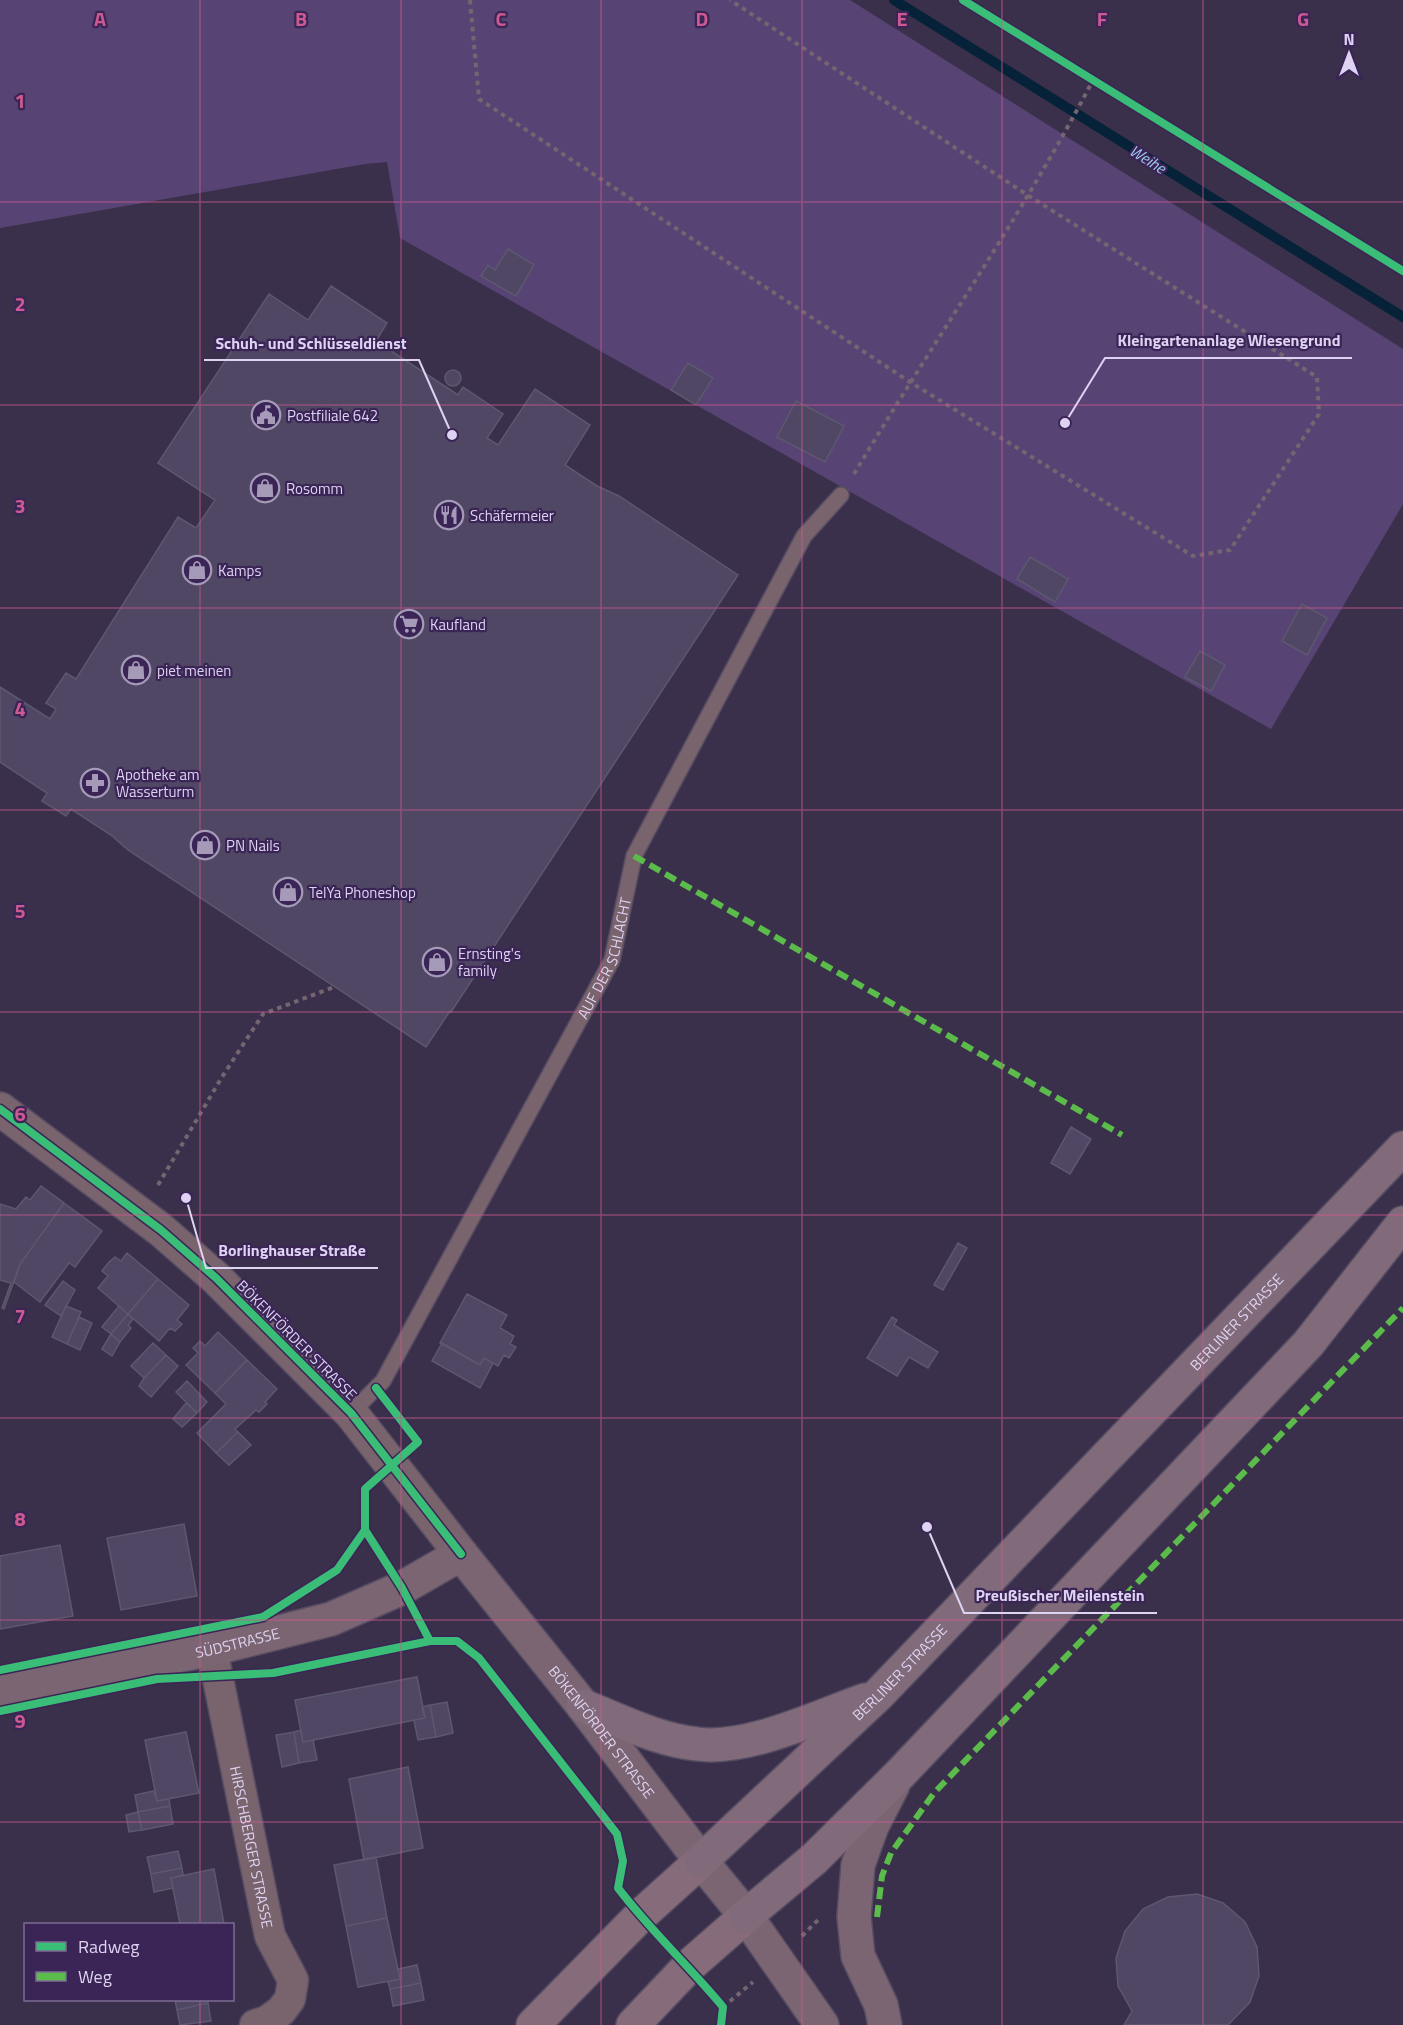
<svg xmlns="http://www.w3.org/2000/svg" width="1403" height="2025" viewBox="0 0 1403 2025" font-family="'Titillium Web',sans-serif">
<rect width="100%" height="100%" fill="#3b304b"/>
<path fill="#574474" d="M0,0H850L1403,349V504L1271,729L400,238L387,162L365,164L0,228Z"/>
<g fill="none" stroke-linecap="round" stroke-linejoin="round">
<path stroke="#052238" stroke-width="10" d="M894,0L1403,317"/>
</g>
<path fill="#4f4764" stroke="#5d586f" stroke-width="1.5" d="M508,249L534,265L516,296L481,276L488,265L495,270Z
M331,286L387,323L376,341L458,395L463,387L503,414L487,438L498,445L535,389L590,425L565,465L597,486L619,496L738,575L451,1012L450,1011L426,1047L128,850L111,835L71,809L66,816L42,801L47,793L0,762V687L50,719L56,709L46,703L66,673L76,679L178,517L196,528L215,500L158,463L269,294L308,320Z
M688,363L713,378L696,405L671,390Z
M445 378a8 8 0 1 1 16 0a8 8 0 1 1-16 0Z
M796,401L844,426L825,462L777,437Z
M1030,557L1068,579L1055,602L1017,579Z
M1302,604L1327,618L1307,655L1282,641Z
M1200,651L1225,665L1211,691L1185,677Z
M1071,1127L1091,1139L1070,1174L1051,1163Z
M41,1186L64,1203L20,1264L4,1309L2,1308L11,1283L0,1280V1204L16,1209L26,1197L30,1200Z
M64,1203L102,1231L75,1267L69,1263L40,1302L14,1282L20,1264Z
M958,1243L967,1248L943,1290L934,1285Z
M127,1253L158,1279L128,1314L98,1288L108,1276L102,1271L109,1262L115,1257L121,1261Z
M158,1279L189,1305L177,1320L182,1324L175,1331L170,1328L159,1341L128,1314Z
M63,1281L75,1290L61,1316L45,1305Z
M467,1294L507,1315L500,1328L514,1336L510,1344L516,1347L509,1358L504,1355L498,1366L484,1358L480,1365L440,1343Z
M66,1306L81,1312L67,1344L52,1337Z
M119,1306L128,1314L111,1334L102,1327Z
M128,1314L133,1319L128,1325L131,1328L120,1342L111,1334Z
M79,1317L92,1323L80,1350L67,1344Z
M892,1317L897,1320L894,1325L938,1352L928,1368L909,1357L897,1376L867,1358Z
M218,1332L247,1360L215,1393L186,1365L198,1353L193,1348L200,1341L205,1346Z
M111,1334L120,1342L112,1356L102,1349Z
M153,1343L166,1355L144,1378L131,1366Z
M442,1343L480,1365L484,1358L493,1363L480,1388L432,1361Z
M166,1355L178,1366L151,1397L139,1386L144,1378Z
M247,1360L277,1389L265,1402L267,1404L259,1412L256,1410L235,1429L238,1432L216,1453L197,1433L226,1404L215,1393Z
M187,1381L207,1402L197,1413L176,1392Z
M186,1403L197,1413L182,1427L173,1419Z
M238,1432L251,1445L229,1465L216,1453Z
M184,1524L197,1596L121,1610L107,1538Z
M60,1545L73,1616L0,1629V1556Z
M417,1677L425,1718L303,1742L295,1700Z
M447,1702L453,1733L436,1737L430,1705Z
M430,1705L436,1737L418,1740L414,1720L425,1718L422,1707Z
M301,1730L303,1742L313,1740L317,1760L299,1763L294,1732Z
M186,1732L199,1793L157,1801L145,1740Z
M294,1732L299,1763L282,1767L276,1735Z
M408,1767L423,1848L364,1860L349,1779Z
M154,1791L157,1801L169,1799L170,1806L138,1812L135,1795Z
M170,1806L173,1824L142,1830L138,1812Z
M138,1812L142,1830L129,1832L126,1815Z
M178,1851L182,1868L151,1874L147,1857Z
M376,1857L387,1918L346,1926L334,1865Z
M182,1868L183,1875L171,1878L173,1888L154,1892L151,1874Z
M214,1869L224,1924H180L171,1878Z
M1197,1894L1223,1903L1245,1922L1257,1947L1259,1976L1250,2002L1228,2025H1124L1132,2011L1118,1986L1116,1958L1125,1931L1143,1909L1168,1897Z
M387,1918L400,1979L358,1987L346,1926Z
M417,1965L421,1983L390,1989L388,1982L400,1979L398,1969Z
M421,1983L424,2000L393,2006L390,1989Z
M175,2000H208V2003L177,2010Z
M208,2003L211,2021L180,2025L177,2010Z"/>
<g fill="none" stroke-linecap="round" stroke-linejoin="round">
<g stroke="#564d63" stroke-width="18">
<g id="service">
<path id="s1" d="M351,1413L383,1381L612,960L634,856L804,536L841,495"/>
</g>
</g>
<g stroke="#564d63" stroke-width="33">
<g id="minor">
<path id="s2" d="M212,1649L270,1936L293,1980L290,1999L281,2011L267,2021L255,2025"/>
</g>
</g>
<g stroke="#564d63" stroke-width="36">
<path id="tertiary" d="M0,1109L161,1230L216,1278L351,1413L461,1554"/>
</g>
<g stroke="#564d63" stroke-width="36">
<g id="secondary">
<path id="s3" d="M0,1690L212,1649L331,1619L402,1588L461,1554L583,1706L701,1861L746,1916L822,2025"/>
<path d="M885,2025L881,2005L858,1956L854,1917L858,1865L872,1826L893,1785"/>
</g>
</g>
<g stroke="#564d63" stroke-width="36">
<path id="primary" d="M533,2025L640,1916L701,1861
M633,2025L689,1966L746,1916"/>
</g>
<g stroke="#564d63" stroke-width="36">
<g id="trunk">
<path d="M583,1706C619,1720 657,1740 697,1744C747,1751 817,1717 865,1700"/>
<path id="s4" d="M701,1861L878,1695L1403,1148"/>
<path d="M746,1916L814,1859L899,1775L1308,1344L1403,1223"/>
</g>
</g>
<path stroke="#746571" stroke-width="4" stroke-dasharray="4.5 4.5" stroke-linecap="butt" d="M470,0L479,99L910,382L1193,556L1230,550L1319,414L1317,377L1029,196L730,0
M854,474C933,342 1022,216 1093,80
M158,1185L222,1077L263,1014L334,987
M802,1936L820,1918
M723,2007L753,1982"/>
<use href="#service" stroke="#79636d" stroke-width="15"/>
<use href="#minor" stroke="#79636d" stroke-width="30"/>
<use href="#tertiary" stroke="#79636d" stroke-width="33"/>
<use href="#secondary" stroke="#7c6572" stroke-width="33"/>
<use href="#primary" stroke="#866c7a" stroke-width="33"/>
<use href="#trunk" stroke="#816b7a" stroke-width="33"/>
<path stroke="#5cbc4b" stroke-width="6" stroke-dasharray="12 6" stroke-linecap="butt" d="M634,856L1122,1135
M877,1917L882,1876L891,1853L934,1793L1403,1308"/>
<g stroke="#3a2556" stroke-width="11">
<path id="cycleway" d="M963,0L1403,271
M0,1109L161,1230L216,1278L351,1413L461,1554
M376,1388L418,1442L365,1489V1530L402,1588L430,1641H457L479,1658L617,1834L623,1861L618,1888C650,1930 689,1966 723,2007L721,2025
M0,1670L263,1617L337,1570L365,1530
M0,1711L157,1679L273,1673L430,1641"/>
</g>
<use href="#cycleway" stroke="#3abd76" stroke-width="8"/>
</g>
<path fill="none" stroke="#cc5990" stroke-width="1.5" stroke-opacity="0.55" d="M200,0V1924M401,0V2025M601,0V2025M802,0V2025M1002,0V2025M1203,0V2025M0,202H1403M0,405H1403M0,608H1403M0,810H1403M0,1012H1403M0,1215H1403M0,1418H1403M0,1620H1403M0,1822H1403M200,2000V2025"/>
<defs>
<g id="civic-ring" transform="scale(1.5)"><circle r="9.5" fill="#3a2556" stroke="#a59ab8" stroke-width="1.5"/><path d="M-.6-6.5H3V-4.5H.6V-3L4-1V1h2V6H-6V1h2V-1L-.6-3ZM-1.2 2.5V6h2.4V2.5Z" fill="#a59ab8"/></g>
<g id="shop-ring" transform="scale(1.5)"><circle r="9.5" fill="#3a2556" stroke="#a59ab8" stroke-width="1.5"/><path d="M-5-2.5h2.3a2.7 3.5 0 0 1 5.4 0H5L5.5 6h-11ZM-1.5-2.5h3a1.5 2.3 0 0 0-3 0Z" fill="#a59ab8"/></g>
<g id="restaurant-ring" transform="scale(1.5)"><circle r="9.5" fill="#3a2556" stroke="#a59ab8" stroke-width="1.5"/><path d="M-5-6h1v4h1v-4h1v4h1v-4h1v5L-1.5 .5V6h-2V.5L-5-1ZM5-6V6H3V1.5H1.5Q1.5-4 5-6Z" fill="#a59ab8"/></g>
<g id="supermarket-ring" transform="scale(1.5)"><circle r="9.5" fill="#3a2556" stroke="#a59ab8" stroke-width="1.5"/><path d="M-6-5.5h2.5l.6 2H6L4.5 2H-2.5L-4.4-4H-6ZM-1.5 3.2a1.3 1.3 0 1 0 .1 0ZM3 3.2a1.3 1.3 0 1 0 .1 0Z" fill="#a59ab8"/></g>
<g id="pharmacy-ring" transform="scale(1.5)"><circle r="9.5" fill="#3a2556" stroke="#a59ab8" stroke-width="1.5"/><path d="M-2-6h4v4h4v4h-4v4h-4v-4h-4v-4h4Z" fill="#a59ab8"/></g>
</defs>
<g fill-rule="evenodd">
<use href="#civic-ring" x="266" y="415"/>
<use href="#shop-ring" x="265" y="488"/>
<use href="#restaurant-ring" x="449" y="515"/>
<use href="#shop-ring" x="197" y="570"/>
<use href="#supermarket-ring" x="409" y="624"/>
<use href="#shop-ring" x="136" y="670"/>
<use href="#pharmacy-ring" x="95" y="783"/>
<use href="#shop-ring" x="205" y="845"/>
<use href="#shop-ring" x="288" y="892"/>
<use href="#shop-ring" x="437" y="962"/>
</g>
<g text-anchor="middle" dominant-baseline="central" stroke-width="4.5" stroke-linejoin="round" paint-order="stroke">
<g font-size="15" fill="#ded3f2" stroke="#3a2556" text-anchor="start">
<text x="287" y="415">Postfiliale 642</text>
<text x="286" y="488">Rosomm</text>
<text x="470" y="515">Schäfermeier</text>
<text x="218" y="570">Kamps</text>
<text x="430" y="624">Kaufland</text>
<text x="157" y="670">piet meinen</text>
<text x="116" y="774">Apotheke am<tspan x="116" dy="17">Wasserturm</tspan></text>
<text x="226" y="845">PN Nails</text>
<text x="309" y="892">TelYa Phoneshop</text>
<text x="458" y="953">Ernsting's<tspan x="458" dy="17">family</tspan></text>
</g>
<g font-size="15" fill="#ded3f2" stroke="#3a2556">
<text stroke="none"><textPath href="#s1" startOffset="524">AUF DER SCHLACHT</textPath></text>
<text stroke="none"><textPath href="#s4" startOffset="760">BERLINER STRASSE</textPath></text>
<text transform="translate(297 1340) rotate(45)">BÖKENFÖRDER STRASSE</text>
<text stroke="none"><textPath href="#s3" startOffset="242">SÜDSTRASSE</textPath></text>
<text stroke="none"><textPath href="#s4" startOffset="274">BERLINER STRASSE</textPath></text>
<text stroke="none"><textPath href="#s3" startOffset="711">BÖKENFÖRDER STRASSE</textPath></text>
<text stroke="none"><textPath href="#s2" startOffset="202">HIRSCHBERGER STRASSE</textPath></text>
</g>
<g font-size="16" font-style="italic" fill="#9fccee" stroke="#3a2556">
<text transform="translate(1148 159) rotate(32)">Weihe</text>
</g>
</g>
<g font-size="20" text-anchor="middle" font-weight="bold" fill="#cc5990" stroke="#3a2556" stroke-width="4.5" stroke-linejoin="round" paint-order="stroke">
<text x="100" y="26">A</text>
<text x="301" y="26">B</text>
<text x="501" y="26">C</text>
<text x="702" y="26">D</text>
<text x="902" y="26">E</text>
<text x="1102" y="26">F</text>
<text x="1303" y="26">G</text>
<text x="20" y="108">1</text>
<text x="20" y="311">2</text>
<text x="20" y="513">3</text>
<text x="20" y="716">4</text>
<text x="20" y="918">5</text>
<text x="20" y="1121">6</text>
<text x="20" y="1323">7</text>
<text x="20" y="1526">8</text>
<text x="20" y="1728">9</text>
</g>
<path fill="none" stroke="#ded3f2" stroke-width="2" d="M1065 423L1105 358H1352M452 435L419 360H204M186 1198L206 1268H378M927 1527L964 1613H1157"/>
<g fill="#ded3f2" stroke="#3a2556" stroke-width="2">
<circle cx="1065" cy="423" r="6"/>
<circle cx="452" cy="435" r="6"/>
<circle cx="186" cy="1198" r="6"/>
<circle cx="927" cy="1527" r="6"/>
</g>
<g font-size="16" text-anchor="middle" font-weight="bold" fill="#ded3f2" stroke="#3a2556" stroke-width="4.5" stroke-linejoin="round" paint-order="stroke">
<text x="1229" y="346">Kleingartenanlage Wiesengrund</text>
<text x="311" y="349">Schuh- und Schlüsseldienst</text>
<text x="292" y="1256">Borlinghauser Straße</text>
<text x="1060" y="1601">Preußischer Meilenstein</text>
</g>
<rect x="24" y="1923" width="210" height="78" fill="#3a2556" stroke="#7c6b94" stroke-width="1.5"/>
<rect x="36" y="1942" width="30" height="9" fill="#3abd76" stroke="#7c6b94" stroke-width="1.5"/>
<text x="78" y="1953" font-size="18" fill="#ded3f2">Radweg</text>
<rect x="36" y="1972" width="30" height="9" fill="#5cbc4b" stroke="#7c6b94" stroke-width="1.5"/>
<text x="78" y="1983" font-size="18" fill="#ded3f2">Weg</text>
<g transform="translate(1349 54)" stroke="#3a2556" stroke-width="4.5" paint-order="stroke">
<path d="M0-4.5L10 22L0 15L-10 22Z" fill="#ded3f2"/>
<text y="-9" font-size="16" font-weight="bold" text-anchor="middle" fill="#ded3f2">N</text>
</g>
</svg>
